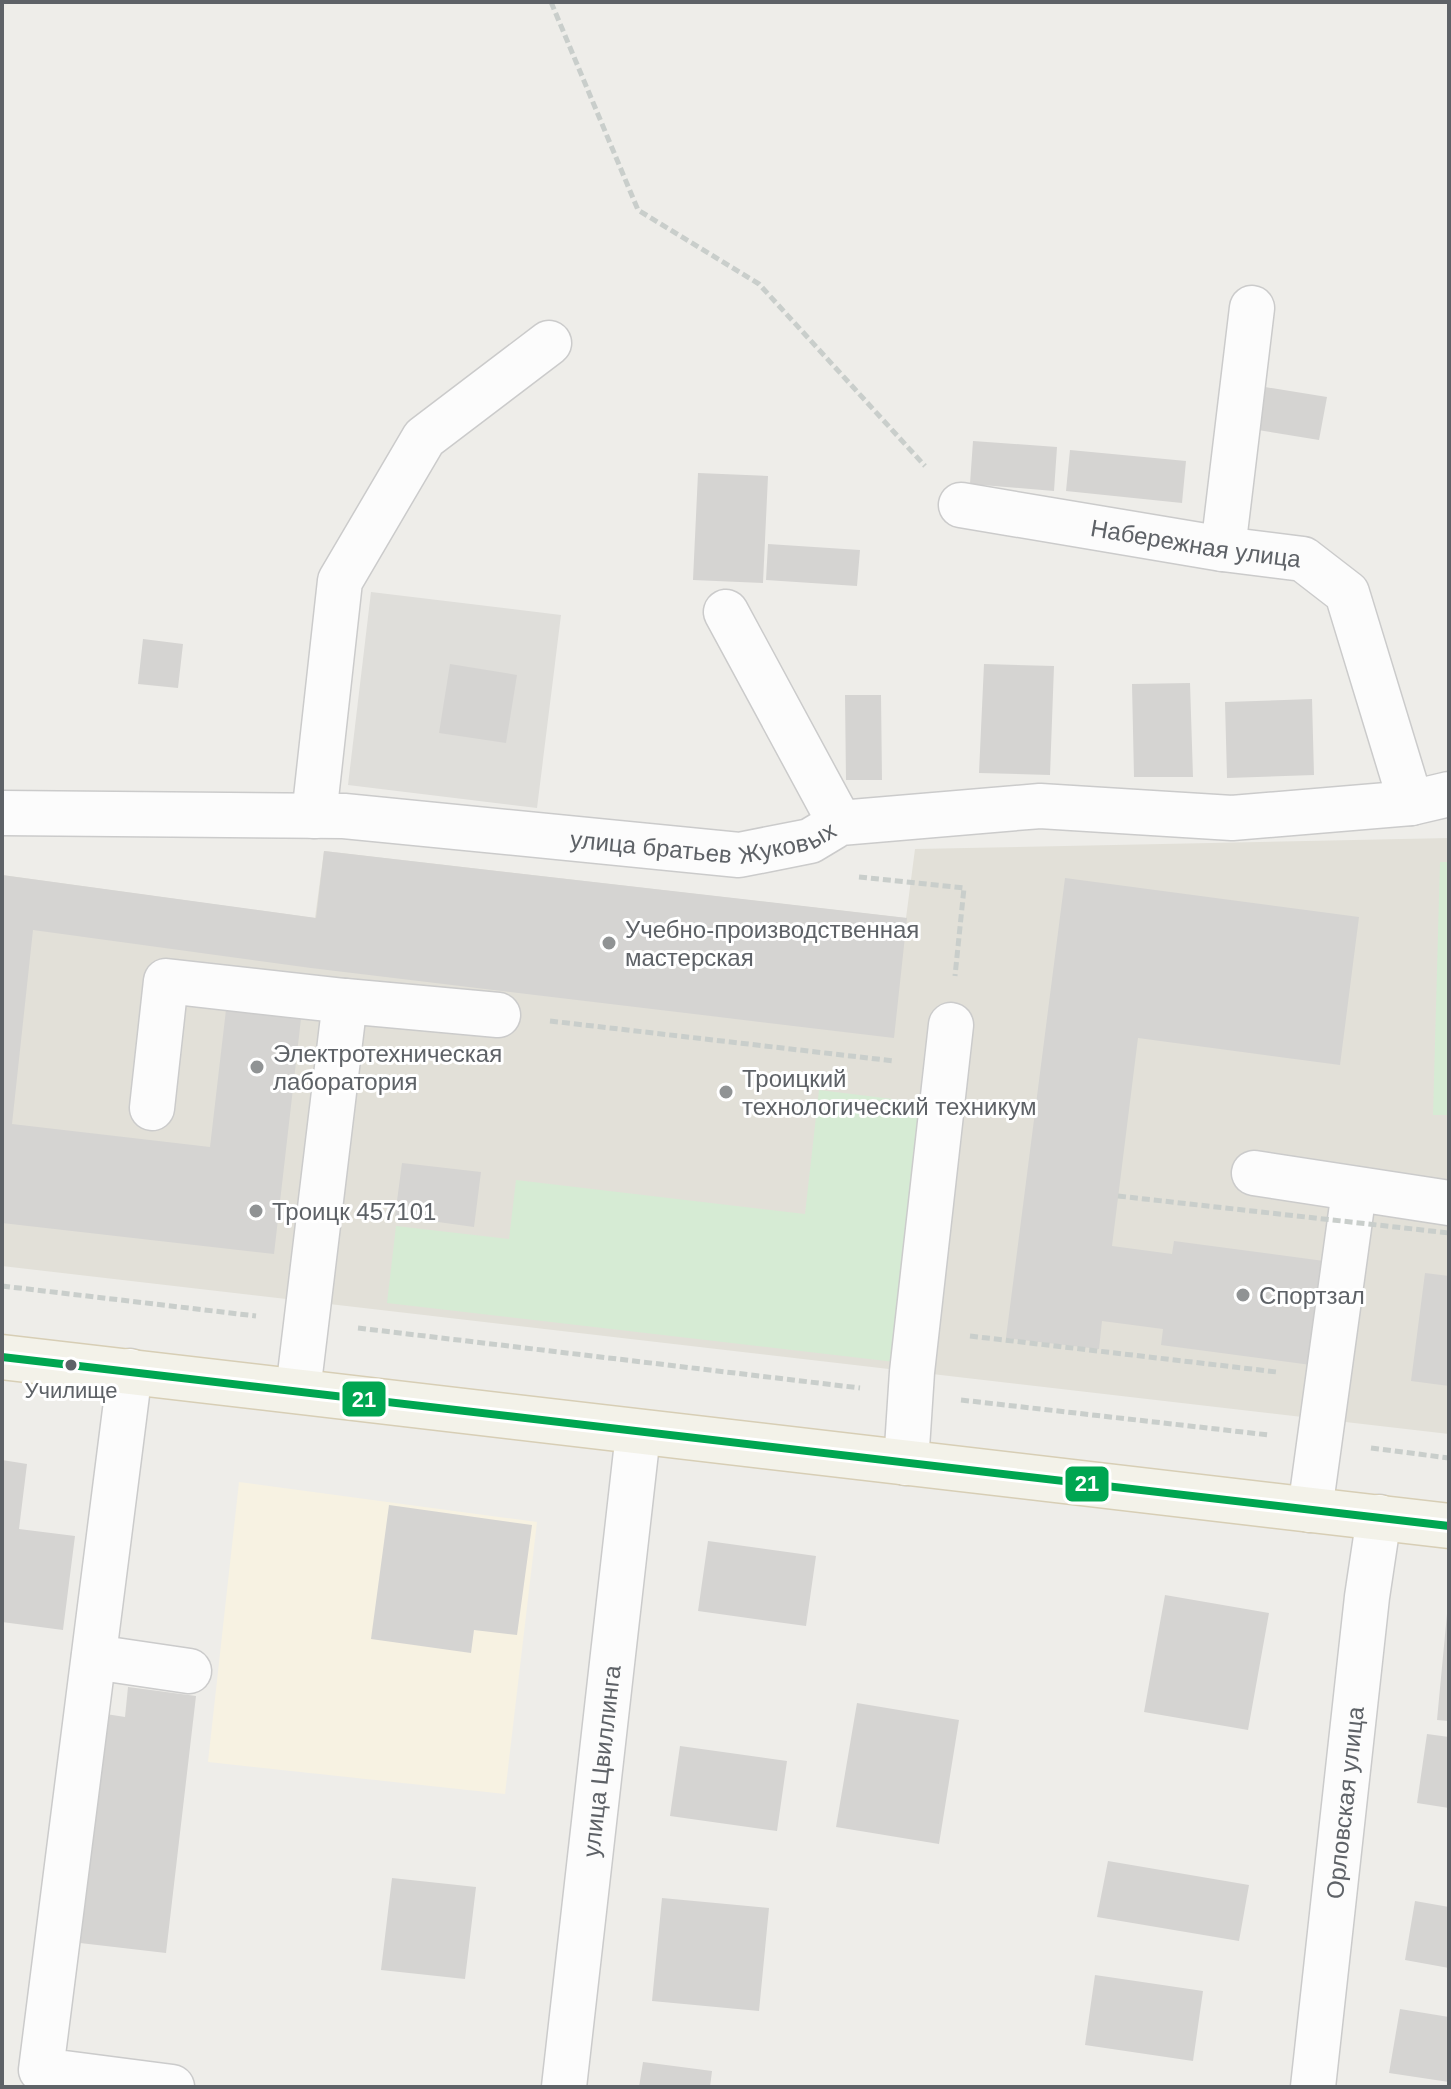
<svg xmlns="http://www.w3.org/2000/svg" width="1451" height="2089" viewBox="0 0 1451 2089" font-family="Helvetica,sans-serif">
<rect width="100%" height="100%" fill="#eeede9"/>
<path fill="#f7f2e2" d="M239,1482L537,1522L505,1794L208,1762Z"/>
<path fill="#dfdeda" d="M371,592L561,615L537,808L348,785Z"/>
<path fill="#e2e0d8" d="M1449,838V1434L2,1266V875L315,918L324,851L906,918L915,849Z"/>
<path fill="#d6ebd4" d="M1440,862H1449V1115H1433Z
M819,1090L925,1103L895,1362L387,1303L396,1226L509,1239L516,1180L805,1214Z"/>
<path fill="#d5d4d2" d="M1265,387L1327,397L1319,440L1258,430Z
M973,441L1057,447L1054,491L970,484Z
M1070,450L1186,461L1182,503L1066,491Z
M698,473L768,476L763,583L693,580Z
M768,544L860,550L857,586L766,580Z
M143,639L183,644L178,688L138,684Z
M450,664L517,675L506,743L439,733Z
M984,664L1054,666L1050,775L979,773Z
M1190,683L1193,777H1134L1132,684Z
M845,695H881L882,780H846Z
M1312,699L1314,775L1227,778L1225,702Z
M324,851L907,918L894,1038L311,968L33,930L12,1124L210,1147L227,1001L302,1010L274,1254L2,1223V875L316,918Z
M1065,878L1359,917L1340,1065L1138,1038L1112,1246L1172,1254L1174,1241L1324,1261L1311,1365L1161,1345L1163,1329L1102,1321L1099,1349L1006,1338Z
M402,1163L481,1172L474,1227L395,1216Z
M1425,1273L1449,1276V1386L1411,1381Z
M2,1460L27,1464L19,1529L75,1536L63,1630L2,1622Z
M389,1505L532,1525L517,1635L474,1630L471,1653L371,1639Z
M708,1541L816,1556L806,1626L698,1611Z
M1165,1595L1269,1613L1248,1730L1144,1712Z
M1447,1614L1449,1615V1721L1437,1720Z
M128,1687L196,1696L166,1953L80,1943L106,1714L125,1717Z
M857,1703L959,1720L939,1844L836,1827Z
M1427,1734L1449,1737V1808L1417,1803Z
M680,1746L787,1761L777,1831L670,1816Z
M1108,1861L1249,1885L1239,1941L1097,1917Z
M392,1878L476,1887L465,1979L381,1970Z
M662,1898L769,1908L759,2011L652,2001Z
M1415,1901L1449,1907V1968L1405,1960Z
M1095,1975L1203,1991L1193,2061L1085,2045Z
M1400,2009L1449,2017V2082L1389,2073Z
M643,2062L712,2071L710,2087H639Z"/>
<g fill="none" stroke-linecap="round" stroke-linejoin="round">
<g stroke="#cbcbcb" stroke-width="47">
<g id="minor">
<path id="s1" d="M961,505L1223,549L1303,559L1347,593L1411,803"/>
<path d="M1223,549L1252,308"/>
<path d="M726,612L840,823"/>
<path id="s2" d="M2,813L344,816L739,855L810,841L840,823L1040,806L1232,818L1411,803L1449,794"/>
<path d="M314,816L340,581L424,438L549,343"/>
<path d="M152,1108L166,981L345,1001"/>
<path d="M1254,1173L1449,1203"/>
<path d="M130,1371L41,2070L172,2087"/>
<path d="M298,1391L345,1001L498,1015"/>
<path d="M906,1463L912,1372L951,1025"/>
<path d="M1310,1510L1354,1191"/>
<path d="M94,1657L189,1671"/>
<path id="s3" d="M564,2087L638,1434"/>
<path id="s4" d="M1313,2087L1367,1597L1379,1517"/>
</g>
</g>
<g stroke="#d7ceb5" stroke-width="47">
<path id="major" d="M2,1357L1449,1526"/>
</g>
<path stroke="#c9cecb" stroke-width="5" stroke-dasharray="8 4" stroke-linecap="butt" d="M551,2L638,210L759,284L925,466
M859,877L964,888L955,976
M550,1021L894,1061
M2,1286L256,1316
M358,1328L860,1388
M970,1336L1277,1372
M961,1400L1269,1435
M1371,1448L1449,1458"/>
<use href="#minor" stroke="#fcfcfc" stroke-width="44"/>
<use href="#major" stroke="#f3f2e9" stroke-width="44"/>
<path stroke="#c9cecb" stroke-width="5" stroke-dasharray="8 4" stroke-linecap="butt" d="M1118,1196L1449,1233"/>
<g stroke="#fff" stroke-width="14">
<path id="bus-1" d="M2,1357L1449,1526"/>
</g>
<use href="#bus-1" stroke="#00a651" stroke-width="8"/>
</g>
<g fill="#909394" stroke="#fff" stroke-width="3">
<circle cx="609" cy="943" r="8"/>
<circle cx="257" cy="1067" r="8"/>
<circle cx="726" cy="1092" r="8"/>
<circle cx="256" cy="1211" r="8"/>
<circle cx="1243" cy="1295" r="8"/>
</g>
<circle fill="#5e6267" stroke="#fff" stroke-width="3" cx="71" cy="1365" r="7"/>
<g text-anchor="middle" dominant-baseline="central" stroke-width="6" stroke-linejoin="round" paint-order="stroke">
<g font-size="22" fill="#5e6267" stroke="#fff">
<text x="71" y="1390">Училище</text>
</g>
<g font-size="24" fill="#5e6267" stroke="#fff">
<text stroke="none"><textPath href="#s1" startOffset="238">Набережная улица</textPath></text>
<text stroke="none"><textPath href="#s2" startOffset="704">улица братьев Жуковых</textPath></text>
<text stroke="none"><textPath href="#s3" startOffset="328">улица Цвиллинга</textPath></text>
<text stroke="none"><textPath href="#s4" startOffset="286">Орловская улица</textPath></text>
</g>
<g font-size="24" fill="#5e6267" stroke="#fff" text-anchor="start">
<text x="625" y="929">Учебно-производственная<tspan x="625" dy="28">мастерская</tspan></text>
<text x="273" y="1053">Электротехническая<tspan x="273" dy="28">лаборатория</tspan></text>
<text x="742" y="1078">Троицкий<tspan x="742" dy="28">технологический техникум</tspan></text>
<text x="272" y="1211">Троицк 457101</text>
<text x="1259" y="1295">Спортзал</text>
</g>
</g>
<g stroke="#fff" stroke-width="3">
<rect x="341" y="1380" width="46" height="38" rx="8" fill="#00a651"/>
<rect x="1064" y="1465" width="46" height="38" rx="8" fill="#00a651"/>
</g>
<g font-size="22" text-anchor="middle" font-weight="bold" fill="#fff">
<text x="364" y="1407">21</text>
<text x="1087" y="1491">21</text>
</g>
<rect width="1451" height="2089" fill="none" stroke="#5e6267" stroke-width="8"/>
</svg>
